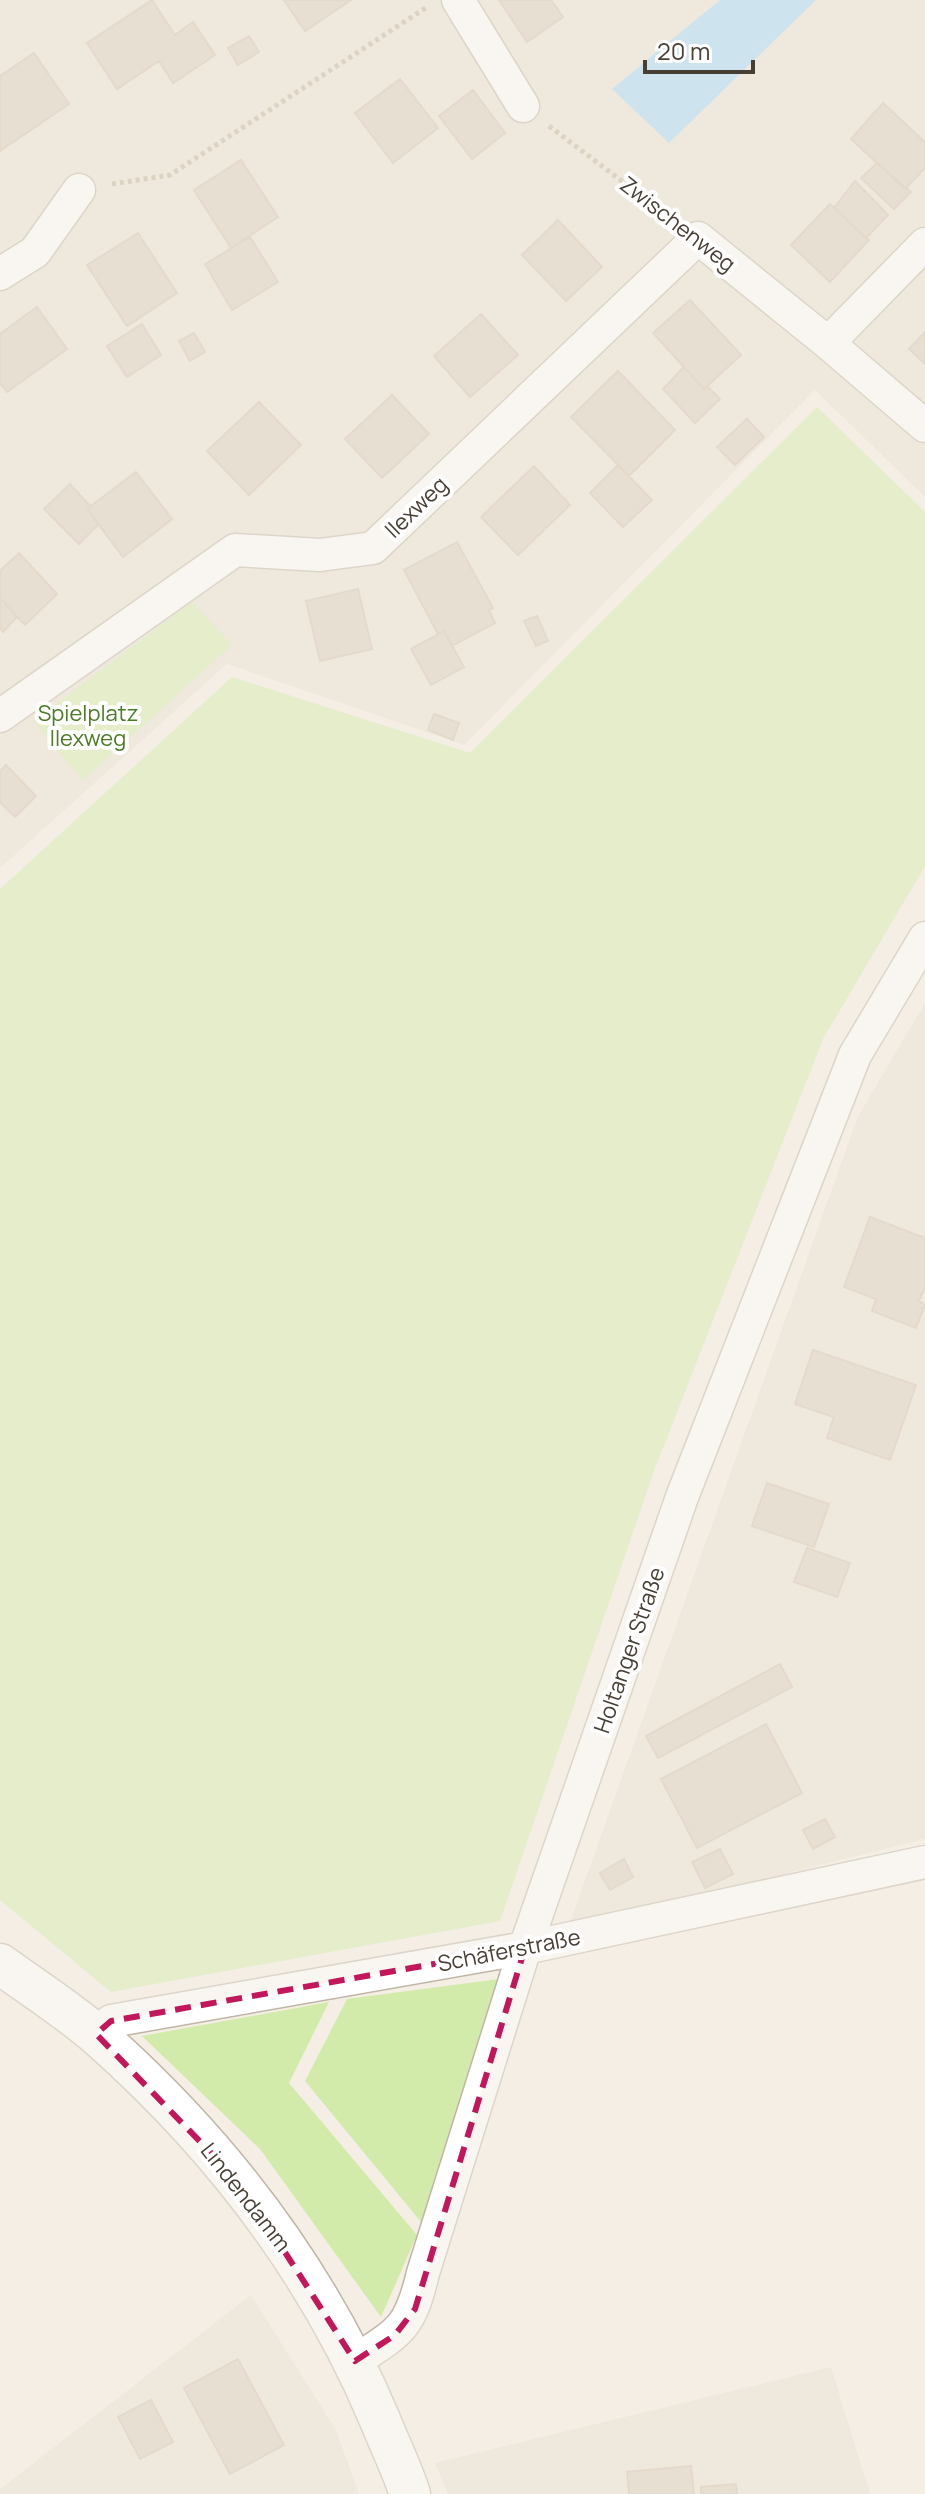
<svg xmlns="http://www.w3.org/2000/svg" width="925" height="2494" viewBox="0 0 925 2494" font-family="Manrope,sans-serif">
<rect width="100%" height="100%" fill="#f4eee5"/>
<path fill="#e8e0d3" d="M0,0H925V497L815,390L464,745L227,664L0,868Z
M925,1003V1839L568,1928L858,1116Z
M251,2295L336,2430L359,2494H0V2489Z
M831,2367L870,2494H448L435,2463Z"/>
<path fill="#d2ebab" d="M817,407L925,512V866L823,1039L654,1471L500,1921L111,1992L0,1900V889L232,677L470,753Z
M192,602L232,645L83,780L33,721Z
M507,1978L421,2222L305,2081L347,1999Z
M329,2002L289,2083L417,2235L381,2317L260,2149L142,2036Z"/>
<path fill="#9dd6f5" d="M720,0H816L669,143L612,89Z"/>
<path fill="#d9ccbd" stroke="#d1c1ad" stroke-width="2" d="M152,0L175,35L193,22L215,55L173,83L159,61L117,89L87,43Z
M284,0H351L305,31Z
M499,0H551L563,17L527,42Z
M249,36L259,52L238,65L228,48Z
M34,53L69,104L0,151V76Z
M400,79L438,128L393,163L355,113Z
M473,90L505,133L472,159L439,116Z
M883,103L925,142V168L905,189L851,139Z
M241,160L278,217L231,248L194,190Z
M877,163L911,192L894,209L861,178Z
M855,181L888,215L866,238L834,208Z
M830,204L869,240L830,282L791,245Z
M558,220L602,267L566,301L522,255Z
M138,233L177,293L127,326L87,265Z
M250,237L278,282L232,310L205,264Z
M690,300L741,355L704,389L653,333Z
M37,307L67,349L7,392L0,383V334Z
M481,314L518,355L470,397L434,356Z
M142,324L161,355L127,377L107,346Z
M925,332V364L909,349Z
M194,333L205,352L190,361L179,341Z
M684,367L704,389L707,386L720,399L695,423L663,389Z
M618,371L675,430L629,476L571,417Z
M392,395L429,434L382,478L345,439Z
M259,402L301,445L249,495L207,451Z
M747,419L764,437L735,465L717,447Z
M618,465L652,500L623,527L590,493Z
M534,466L570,505L518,555L481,517Z
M136,472L172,519L123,557L87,509Z
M70,484L91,507L87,509L99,524L79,544L44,509Z
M457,542L493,608L489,610L495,623L452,646L444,631L438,634L404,570Z
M19,553L57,594L25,625L0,598V571Z
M358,589L372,649L320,661L306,601Z
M0,598L17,617L3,632L0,628Z
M537,616L548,641L536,646L524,621Z
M444,631L464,667L431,685L411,649Z
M434,714L459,723L453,740L428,730Z
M6,765L36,796L15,817L0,802V771Z
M870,1217L925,1238V1286L919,1301L925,1305L916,1328L872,1311L876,1299L844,1287Z
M813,1350L916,1385L890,1460L827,1438L834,1417L795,1404Z
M767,1483L829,1504L814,1547L752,1526Z
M807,1548L850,1563L837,1597L794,1582Z
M780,1664L792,1687L658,1758L646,1736Z
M766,1724L802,1793L697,1848L661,1779Z
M825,1819L835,1837L813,1849L803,1830Z
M720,1849L733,1874L705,1888L692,1862Z
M624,1859L633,1877L610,1890L600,1873Z
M238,2359L284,2445L230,2474L184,2388Z
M151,2400L173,2442L140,2459L118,2417Z
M691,2466L694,2494H629L627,2472Z
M736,2484L737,2494H701V2487Z"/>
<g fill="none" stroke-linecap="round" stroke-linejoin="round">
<g stroke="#c0b6a7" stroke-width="35">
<path id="minor" d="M458,0L523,106
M0,274L35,252L79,190
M828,343L925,244
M0,716L235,550L320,555L373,548L698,238L828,343L925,426
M96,2034L111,2021L525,1948L925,1862
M355,2361C401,2331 410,2328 423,2273L525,1948L682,1497L855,1055L925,938"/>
</g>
<g stroke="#c0b6a7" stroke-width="43">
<path id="tertiary" d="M0,1964C32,1987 68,2010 98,2036C220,2144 317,2270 380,2420C390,2445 402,2469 410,2494"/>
</g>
<path stroke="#c2b198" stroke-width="5" stroke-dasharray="4 4" stroke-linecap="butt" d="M549,126L672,219
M112,184L170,175L427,7"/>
<use href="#minor" stroke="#fff" stroke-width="32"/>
<use href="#tertiary" stroke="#fff" stroke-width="40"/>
</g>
<path d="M0 0H925V2494H0ZM525,1948L415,2309L395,2335L355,2361L241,2184L96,2034L111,2021Z" fill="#f4eee5" fill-opacity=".55" fill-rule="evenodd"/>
<path fill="none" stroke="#c2185b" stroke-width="6" stroke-dasharray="16 10" stroke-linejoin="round" d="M525,1948L415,2309L395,2335L355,2361L241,2184L96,2034L111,2021Z"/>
<g text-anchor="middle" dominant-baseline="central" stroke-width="8" stroke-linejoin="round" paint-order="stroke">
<g font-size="22" fill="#473e34" stroke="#fff">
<text transform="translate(678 224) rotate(38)">Zwischenweg</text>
<text transform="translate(416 507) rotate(-44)">Ilexweg</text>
<text transform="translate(629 1650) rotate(-71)">Holtanger Straße</text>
<text transform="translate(509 1950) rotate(-11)">Schäferstraße</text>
<text transform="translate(246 2197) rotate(52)">Lindendamm</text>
</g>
<g font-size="22" fill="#4b7c24" stroke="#fff">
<text x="88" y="713">Spielplatz<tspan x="88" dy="25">Ilexweg</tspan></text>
</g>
</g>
<path d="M645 60v12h108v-12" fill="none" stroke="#473e34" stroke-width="4"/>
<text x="657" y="60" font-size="24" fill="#473e34" stroke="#ffffff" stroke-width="6" paint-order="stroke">20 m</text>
</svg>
